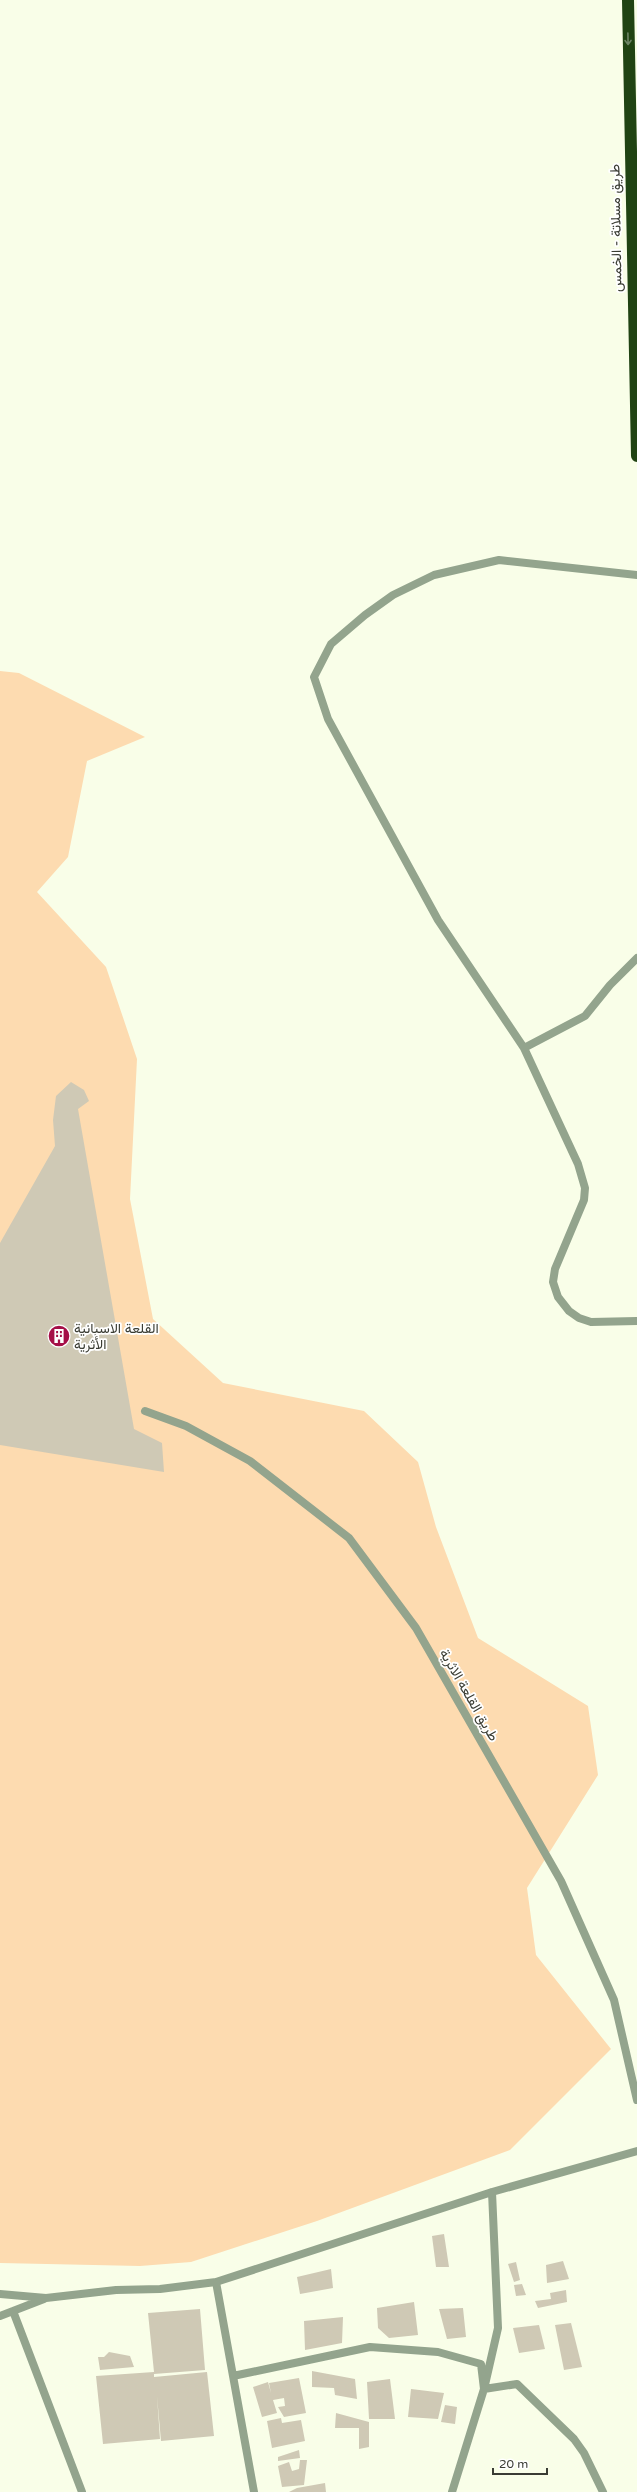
<svg xmlns="http://www.w3.org/2000/svg" width="637" height="2492" viewBox="0 0 637 2492" font-family="'Varela Round',Vazirmatn,sans-serif">
<rect width="100%" height="100%" fill="#f9fee8"/>
<path fill="#fddbb0" d="M0,671L19,673L145,737L87,761L68,857L37,892L106,967L137,1059L130,1199L153,1319L223,1383L364,1411L418,1462L436,1527L478,1638L588,1706L598,1775L527,1888L536,1955L611,2049L510,2150L317,2221L191,2262L140,2266L0,2263Z"/>
<path fill="#cfc9b5" d="M71,1082L84,1090L89,1101L78,1109L134,1429L162,1443L164,1472L0,1445V1243L55,1146L53,1120L56,1096Z
M444,2234L449,2267H436L432,2236Z
M563,2261L569,2279L547,2283L546,2265Z
M516,2262L520,2280L514,2282L508,2264Z
M331,2269L333,2288L300,2294L297,2277Z
M522,2284L526,2295L516,2296L514,2285Z
M566,2290L567,2302L538,2308L535,2301L551,2299L550,2293Z
M414,2302L418,2335L389,2338L378,2328L377,2308Z
M463,2308L466,2337L447,2339L439,2309Z
M200,2309L205,2370L154,2374V2377L207,2372L214,2436L161,2441L157,2396L160,2439L103,2444L96,2376L154,2372L148,2313Z
M343,2317L342,2343L305,2350L304,2321Z
M571,2323L582,2367L564,2370L555,2325Z
M539,2325L545,2349L519,2353L513,2328Z
M109,2352L130,2356L134,2367L100,2370L98,2357H104Z
M312,2371L355,2379L357,2399L335,2395L334,2388L312,2387Z
M299,2378L306,2413L284,2417L278,2407L285,2406L284,2398L273,2400L277,2413L262,2417L253,2387L268,2382L271,2393L269,2383Z
M390,2379L395,2419H369L367,2382Z
M411,2389L444,2393L438,2419L408,2417Z
M445,2405L457,2407L455,2424L441,2422Z
M336,2413L369,2422V2447L359,2449V2428H335Z
M281,2418L282,2423L301,2420L305,2441L272,2448L267,2421Z
M299,2450L300,2458L278,2461V2457Z
M300,2460H307L304,2485L282,2487L278,2466L289,2462L292,2471L299,2469Z
M325,2483L326,2492H289L297,2488Z"/>
<g fill="none" stroke-linecap="round" stroke-linejoin="round">
<path stroke="#93a48d" stroke-width="8" d="M145,1411L186,1426L250,1461L349,1538L416,1628L561,1881L614,2000L637,2100"/>
<path stroke="#93a48d" stroke-width="8" d="M637,575L499,560L434,575L393,595L365,615L331,644L314,677L328,719L438,920L524,1048L578,1164L585,1188L584,1200L555,1269L553,1282L558,1297L569,1311L579,1318L591,1322L637,1321
M524,1048L585,1016L610,985L637,958
M216,2282L254,2492
M0,2294L46,2298L116,2290L160,2289L216,2282L492,2192L637,2151
M13,2311L82,2492
M0,2316L44,2299
M233,2376L370,2347L438,2352L481,2364L484,2389L517,2384L574,2439L584,2453L603,2492
M452,2492L484,2389L498,2328L492,2192"/>
<path stroke="#204313" stroke-width="12" d="M628,0L637,456"/>
</g>
<defs><path id="oneway-shaft" d="M-6 0H5M1.5-3L5.5 0L1.5 3" fill="none" stroke-width="1.6" stroke-linecap="round" stroke-linejoin="round"/></defs>
<use stroke="#6e8566" href="#oneway-shaft" transform="translate(628 39) rotate(89)"/>
<defs>
<g id="building-disc" transform="scale(1.15)"><circle r="9.5" fill="#a50e47" stroke="#fff"/><path d="M-4-6H4V6H1V3H-1V6H-4ZM-2.5-4.3h1.7v1.8h-1.7ZM.8-4.3h1.7v1.8H.8ZM-2.5-1h1.7V.8h-1.7ZM.8-1h1.7V.8H.8Z" fill="#fff"/></g>
</defs>
<g fill-rule="evenodd">
<use href="#building-disc" x="59" y="1336"/>
</g>
<g text-anchor="middle" dominant-baseline="central" stroke-width="3.5" stroke-linejoin="round" paint-order="stroke">
<g font-size="14" fill="#3a3c33" stroke="#fff">
<text transform="translate(616 228) rotate(-91)">طريق مسلاتة - الخمس</text>
<text transform="translate(469 1695) rotate(60)">طريق القلعة الاثرية</text>
</g>
<g font-size="14" fill="#3a3c33" stroke="#fff" text-anchor="start">
<text x="74" y="1328">القلعة الاسبانية<tspan x="74" dy="16">الأثرية</tspan></text>
</g>
</g>
<path d="M493 2468v6h54v-6" fill="none" stroke="#3a3c33" stroke-width="2"/>
<text x="499" y="2468" font-size="12" fill="#3a3c33" stroke="#ffffff" stroke-width="3" paint-order="stroke">20 m</text>
</svg>
